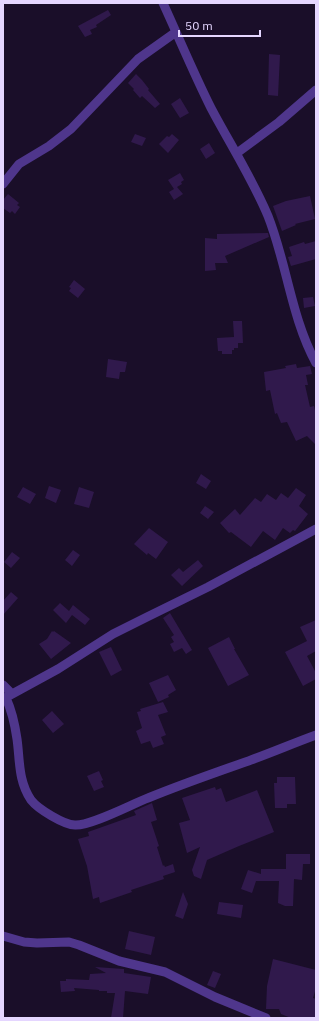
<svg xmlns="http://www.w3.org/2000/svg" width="319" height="1021" viewBox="0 0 319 1021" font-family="'IBM Plex Sans',sans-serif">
<rect width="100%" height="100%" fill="#1a0e29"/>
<path fill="#30194c" d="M108,10L111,15L96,25L97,27L90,30L92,34L85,37L78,26Z
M269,54L280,55L278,96L268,95Z
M136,74L142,80L149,89L148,90L160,104L155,108L142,96L140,98L133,90L134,89L128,83Z
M180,98L189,113L180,118L171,104Z
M135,134L146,138L142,146L131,142Z
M172,134L179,140L168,153L159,144L167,136L169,137Z
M209,143L215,153L206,159L200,149Z
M180,173L184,180L181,182L182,184L177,187L183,194L174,200L169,192L174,189L168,180Z
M8,194L19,203L17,205L20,207L15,214L12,211L10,213L3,208V200Z
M310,196L315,219L295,224L296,225L282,231L273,206L286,201Z
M268,233L269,237L225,256L228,263H215L216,270L205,271V238L217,239V234Z
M316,241V259L291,266L288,257L292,256L289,247L304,242L305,244Z
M74,280L85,289L78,298L69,291L71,288L69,287Z
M313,297L315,306L304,308L303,298Z
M233,321H242L243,343H238V348H234V350H232V354H222V351H218L217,338L234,337Z
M108,359L127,362L125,372H120L119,379L106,377Z
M296,364L297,368L310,366L312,374L306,375L308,385H305L310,407L314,406L316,415V445L307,436L296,441L287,422L281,423L277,413L275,414L270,390L266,391L264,372L286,368L285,366Z
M201,474L211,481L206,489L196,483Z
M49,486L61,490L56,503L45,498Z
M23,487L36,494L30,504L17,497Z
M79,487L94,492L89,508L74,504Z
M296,488L306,495L299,506L308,514L295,531L293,530L290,533L283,528L275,540L263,531L251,547L231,532L229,533L220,523L235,509L240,515L255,498L261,502L267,494L276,500L281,493L288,498Z
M205,506L214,512L208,519L200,513Z
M149,528L168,542L156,559L148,553L147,555L134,544Z
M73,550L80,555L72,566L65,560Z
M12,552L20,558L11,568L4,562Z
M198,560L203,566L182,586L171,575L179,568L183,572Z
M11,592L18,598L3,615V601Z
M60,603L69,611L73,605L90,619L85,625L72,615L66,623L53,610Z
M170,613L192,650L186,654L182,648L174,652L170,644L174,642L171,637L174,635L163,618Z
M316,620V651L307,656L316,673V679L303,686L285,652L307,641L300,627Z
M52,631L53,632L54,631L71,643L51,659L39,644L47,639Z
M229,637L235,649H234L249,675L228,686L208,648Z
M111,647L122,670L111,676L99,652Z
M168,675L176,690L168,695L169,697L158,702L149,683Z
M163,702L168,712L158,715L166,735L161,737L164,744L153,748L150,741L141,744L136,731L142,728L137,712L141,711L140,709Z
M52,711L64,724L53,733L42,720Z
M99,771L103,780L101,781L104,787L94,791L87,776Z
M277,777H295L296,804H287V808H275L274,783H277Z
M215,787L216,790L221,788L226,802L257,790L274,832L239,846L207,860L201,879L194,876L192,870L200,847L187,853L179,823L190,820L182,798Z
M152,803L157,820L151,822L159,846L157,847L163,866L164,865L165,867L173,864L175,872L163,876L164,879L131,890L132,892L100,903L99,897L93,899L87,866L78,839L89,836L88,832L136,815L134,811Z
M286,854H310V864H303L302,880L294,879L293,906H285L278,903L279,881H256L252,893L241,889L248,870L261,874V869H286Z
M183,892L188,904L183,919L175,916Z
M219,902L243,905L241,918L217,914Z
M129,931L155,937L151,955L125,949Z
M273,959L316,970V988L313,998L316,999V1018H291L281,1014L279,1009H266L267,986Z
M95,967L124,969V973L151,977L148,994L125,991L123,1018H111L115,993H107V991H99V990L74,988L75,991L61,992L60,981H66V979L89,980L90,974L106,973Z
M213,971L221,974L215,988L207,985Z"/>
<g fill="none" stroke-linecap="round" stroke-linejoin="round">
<path stroke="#4f368c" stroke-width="9" d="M163,3C179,38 194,74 211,108C230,144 252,178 268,216C287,264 291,317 316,363
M237,153L279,122L316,90
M3,184L19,164L49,146L71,129L138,59L176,32
M3,685L12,694
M6,698C12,711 15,725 17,739C20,760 18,781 31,800C38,809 64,825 75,825C91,826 132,804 148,798C182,784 217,772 251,760C273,752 294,743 316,735
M3,699L58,669L113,634L147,617L208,587L316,529
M3,936L24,942L37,943L69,942L79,945L119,961L165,972L215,997L266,1018"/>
</g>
<rect width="319" height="1021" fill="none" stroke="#e5d6ff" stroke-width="8"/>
<path d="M179 30v6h81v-6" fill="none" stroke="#e5d6ff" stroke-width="2"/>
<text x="185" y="30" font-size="12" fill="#e5d6ff" stroke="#1a0e29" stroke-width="3" paint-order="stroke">50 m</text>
</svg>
